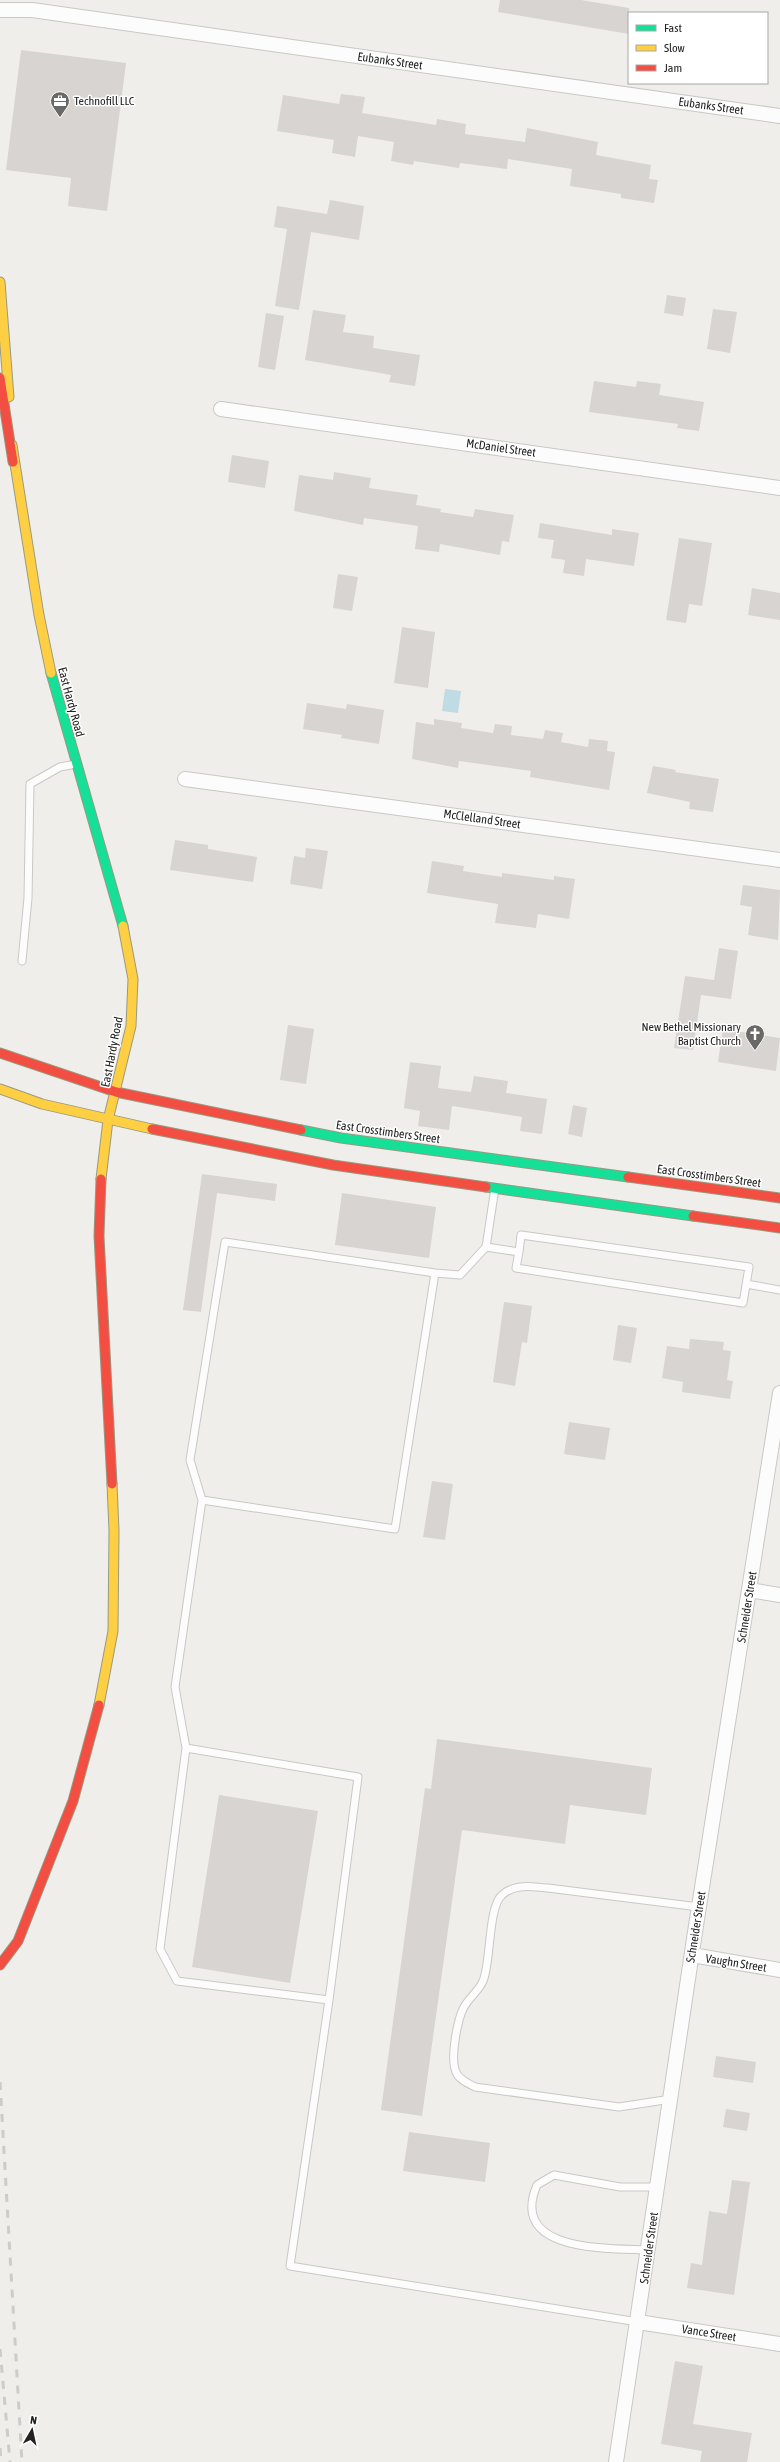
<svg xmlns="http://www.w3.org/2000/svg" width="780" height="2462" viewBox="0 0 780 2462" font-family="'Asap Condensed',sans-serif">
<rect width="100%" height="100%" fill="#f0eeeb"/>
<path fill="#bfdbe3" d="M445,689L461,691L458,713L442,711Z"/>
<path fill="#d7d4d2" d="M500,0H581L629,8V34L498,12Z
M21,50L126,63L107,211L68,206L71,178L6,170Z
M341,94L365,97L362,113L436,125L437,119L466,124L465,134L525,142L527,128L598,142L596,155L651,165L649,179L658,180L654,203L621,198V194L570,186L572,169L508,159L507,169L460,163L459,168L414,161L413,165L391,161L394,142L358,136L355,157L332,153L334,140L277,131L283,95L339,104Z
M330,200L364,206L359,240L311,232L299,310L275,306L287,229L274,227L277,206L327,214Z
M667,295L686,298L683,316L664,313Z
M713,309L737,312L730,353L707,349Z
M313,310L346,315L343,332L374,336L373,348L420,355L415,386L389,382L391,375L305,360Z
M266,313L284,316L275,370L258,367Z
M594,381L636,387L637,381L661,384L659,395L704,402L699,431L677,428L678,424L589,412Z
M232,455L269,461L265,488L228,482Z
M334,472L371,478L369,488L418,495L416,505L441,509L440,512L473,517L475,509L514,515L509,542L502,541L500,555L440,544L439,552L415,549L418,526L364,518L363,525L294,511L299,475L333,480Z
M540,523L612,535V529L639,533L634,566L586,559L584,576L563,573L565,560L551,558L554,540L538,538Z
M679,538L712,543L702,606L689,604L686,623L666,620Z
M338,574L358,577L352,611L333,608Z
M752,588L780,593V620L748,615Z
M402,627L435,632L428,688L394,683Z
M307,703L346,709L347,704L384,710L379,744L341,738L342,735L303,729Z
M434,719L462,723L461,728L493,733L495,724L512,726L511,735L543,739L545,730L563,733L561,742L588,747L589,739L608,741L607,751L615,752L609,790L530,777L531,771L459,761L458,768L412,759L416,722L434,725Z
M653,766L676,770L675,772L719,779L713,812L689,809L690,802L647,793Z
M175,840L208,845V849L257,857L253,882L170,870Z
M306,848L328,851L322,889L290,884L294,856L305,858Z
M432,861L464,866L463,871L502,877V873L554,880V876L575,879L569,919L538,914L536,928L495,923L498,904L427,893Z
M743,885L780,890L778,940L748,935L752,907L740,905Z
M719,948L738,951L731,999L701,995L693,1050L674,1048L685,976L714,980Z
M288,1025L314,1029L306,1084L280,1080Z
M723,1029L780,1038L776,1071L718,1062Z
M410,1062L441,1066L438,1088L471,1092L474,1076L508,1081L506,1093L547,1099L542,1134L520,1131L522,1117L452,1106L449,1130L418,1126L420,1111L404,1108Z
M573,1105L587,1108L582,1137L568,1134Z
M202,1174L277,1184L275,1201L217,1193L201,1312L183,1310Z
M342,1193L436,1207L429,1258L335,1245Z
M504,1302L532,1306L527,1343L522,1342L515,1386L493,1382Z
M618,1325L637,1328L631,1363L613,1360Z
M690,1339L724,1342L723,1350L731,1351L727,1380L733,1381L730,1399L682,1392L683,1382L662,1378L667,1346L689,1349Z
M569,1422L610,1428L605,1460L564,1454Z
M432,1481L453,1484L445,1540L423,1537Z
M437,1739L652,1768L646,1815L570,1805L565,1844L462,1830L422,2116L381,2110L425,1788L431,1789Z
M219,1795L318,1811L290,1983L192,1967Z
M716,2056L756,2062L753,2083L713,2077Z
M726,2109L750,2113L747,2131L723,2127Z
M409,2132L490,2143L485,2182L403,2171Z
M732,2180L750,2182L734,2295L687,2288L691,2263L702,2265L709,2211L727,2214Z
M675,2361L703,2366L693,2424L752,2433L747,2462H700L702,2451L661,2444Z"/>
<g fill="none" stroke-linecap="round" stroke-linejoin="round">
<g stroke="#c9c8c7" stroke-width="9">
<path id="lane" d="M22,961L28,898L30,784L60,767L76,764
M495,1188L486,1247L460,1275L435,1273L225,1242L190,1460L202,1500L175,1687L186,1748L358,1777L329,2000L290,2266L638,2322
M486,1247L519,1252L521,1235L749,1267L743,1303L516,1268L519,1252
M746,1284L780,1290
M202,1500L395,1529L435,1273
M186,1748L160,1949L177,1981L329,2000
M671,2099L619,2107L475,2087C468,2083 459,2080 456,2072C450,2059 457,2022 463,2009C468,1998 479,1991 483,1981C491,1963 488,1907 502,1895C515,1883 532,1887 548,1888L699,1907
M649,2250C609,2248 508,2253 537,2185L554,2175L620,2187H658"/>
</g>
<g stroke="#c9c8c7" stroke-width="16">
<path id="street" d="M0,10H32L780,116
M221,409L780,488
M185,779L780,860
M749,1590L780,1595
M692,1955L780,1970
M638,2322L780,2344
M616,2462L695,1932L780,1393"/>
</g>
<g stroke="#999a82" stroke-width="11">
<path id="fast" d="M51,673L123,926
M301,1130L341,1138L628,1177
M486,1187L693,1216"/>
</g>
<g stroke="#999a82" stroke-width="11">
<path id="slow" d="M0,282L9,397
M12,445L39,615L51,673
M0,1089L42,1104L152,1129
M108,1120L131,1026L133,979L123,926
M101,1179L108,1120
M99,1705L113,1631L114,1531L112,1484"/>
</g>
<g stroke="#999a82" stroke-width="11">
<path id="jam" d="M0,378L13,462
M0,1053L116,1092L301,1130
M152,1129L333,1165L486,1187
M628,1177L780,1198
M101,1179L99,1236L112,1484
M693,1216L780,1228
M0,1965L18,1941L73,1801L99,1705"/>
</g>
<use href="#lane" stroke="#fdfcfc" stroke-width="7"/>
<use href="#street" stroke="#fdfcfc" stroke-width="14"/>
<use href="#fast" stroke="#16e098" stroke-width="9"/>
<use href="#slow" stroke="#ffcf43" stroke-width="9"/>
<use href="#jam" stroke="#f24e42" stroke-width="9"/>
<path stroke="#ccc" stroke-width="3" stroke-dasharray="8 8" stroke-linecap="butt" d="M0,2082L22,2462
M0,2349L10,2462
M0,2448L1,2462"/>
</g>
<defs>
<g id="office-pin" transform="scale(1)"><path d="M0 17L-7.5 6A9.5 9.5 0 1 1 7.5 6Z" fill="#6a6968" stroke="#fff"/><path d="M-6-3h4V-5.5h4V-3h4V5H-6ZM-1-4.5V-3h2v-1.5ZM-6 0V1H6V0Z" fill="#fff"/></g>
<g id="church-pin" transform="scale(1)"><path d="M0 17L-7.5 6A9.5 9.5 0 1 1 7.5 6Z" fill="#6a6968" stroke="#fff"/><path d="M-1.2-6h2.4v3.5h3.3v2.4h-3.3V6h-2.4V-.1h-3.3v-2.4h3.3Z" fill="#fff"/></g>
</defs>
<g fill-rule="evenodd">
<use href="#office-pin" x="60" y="101"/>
<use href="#church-pin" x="755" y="1034"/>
</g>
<g text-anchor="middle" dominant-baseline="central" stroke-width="3" stroke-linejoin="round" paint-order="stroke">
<g font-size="12" fill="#222" stroke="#fff">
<text transform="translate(390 61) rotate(8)">Eubanks Street</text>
<text transform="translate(711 106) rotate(8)">Eubanks Street</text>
<text transform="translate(501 448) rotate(8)">McDaniel Street</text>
<text transform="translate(71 702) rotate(75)">East Hardy Road</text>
<text transform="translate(482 819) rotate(8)">McClelland Street</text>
<text transform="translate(112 1052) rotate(-79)">East Hardy Road</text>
<text transform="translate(388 1132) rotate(8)">East Crosstimbers Street</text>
<text transform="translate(709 1176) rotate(8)">East Crosstimbers Street</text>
<text transform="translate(747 1607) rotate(-81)">Schneider Street</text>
<text transform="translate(696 1927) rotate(-81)">Schneider Street</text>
<text transform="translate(736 1963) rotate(9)">Vaughn Street</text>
<text transform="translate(649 2248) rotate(-82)">Schneider Street</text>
<text transform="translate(709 2333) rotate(9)">Vance Street</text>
</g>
<g font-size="12" fill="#222" stroke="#fff" text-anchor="start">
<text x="74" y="101">Technofill LLC</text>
<text x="741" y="1027" text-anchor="end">New Bethel Missionary<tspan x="741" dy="14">Baptist Church</tspan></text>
</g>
</g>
<rect x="628" y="12" width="140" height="72" fill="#ffffff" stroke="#a7a7a7"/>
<rect x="636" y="25" width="20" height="6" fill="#16e098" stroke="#a7a7a7"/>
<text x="664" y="32" font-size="12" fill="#222222">Fast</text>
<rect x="636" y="45" width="20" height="6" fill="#ffcf43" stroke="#a7a7a7"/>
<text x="664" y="52" font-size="12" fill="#222222">Slow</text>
<rect x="636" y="65" width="20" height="6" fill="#f24e42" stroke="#a7a7a7"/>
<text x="664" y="72" font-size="12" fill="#222222">Jam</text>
<g transform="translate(32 2430) rotate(9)" stroke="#ffffff" stroke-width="3" paint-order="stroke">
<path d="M0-3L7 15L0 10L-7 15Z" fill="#222222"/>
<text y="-6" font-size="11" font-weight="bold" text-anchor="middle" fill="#222222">N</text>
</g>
</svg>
